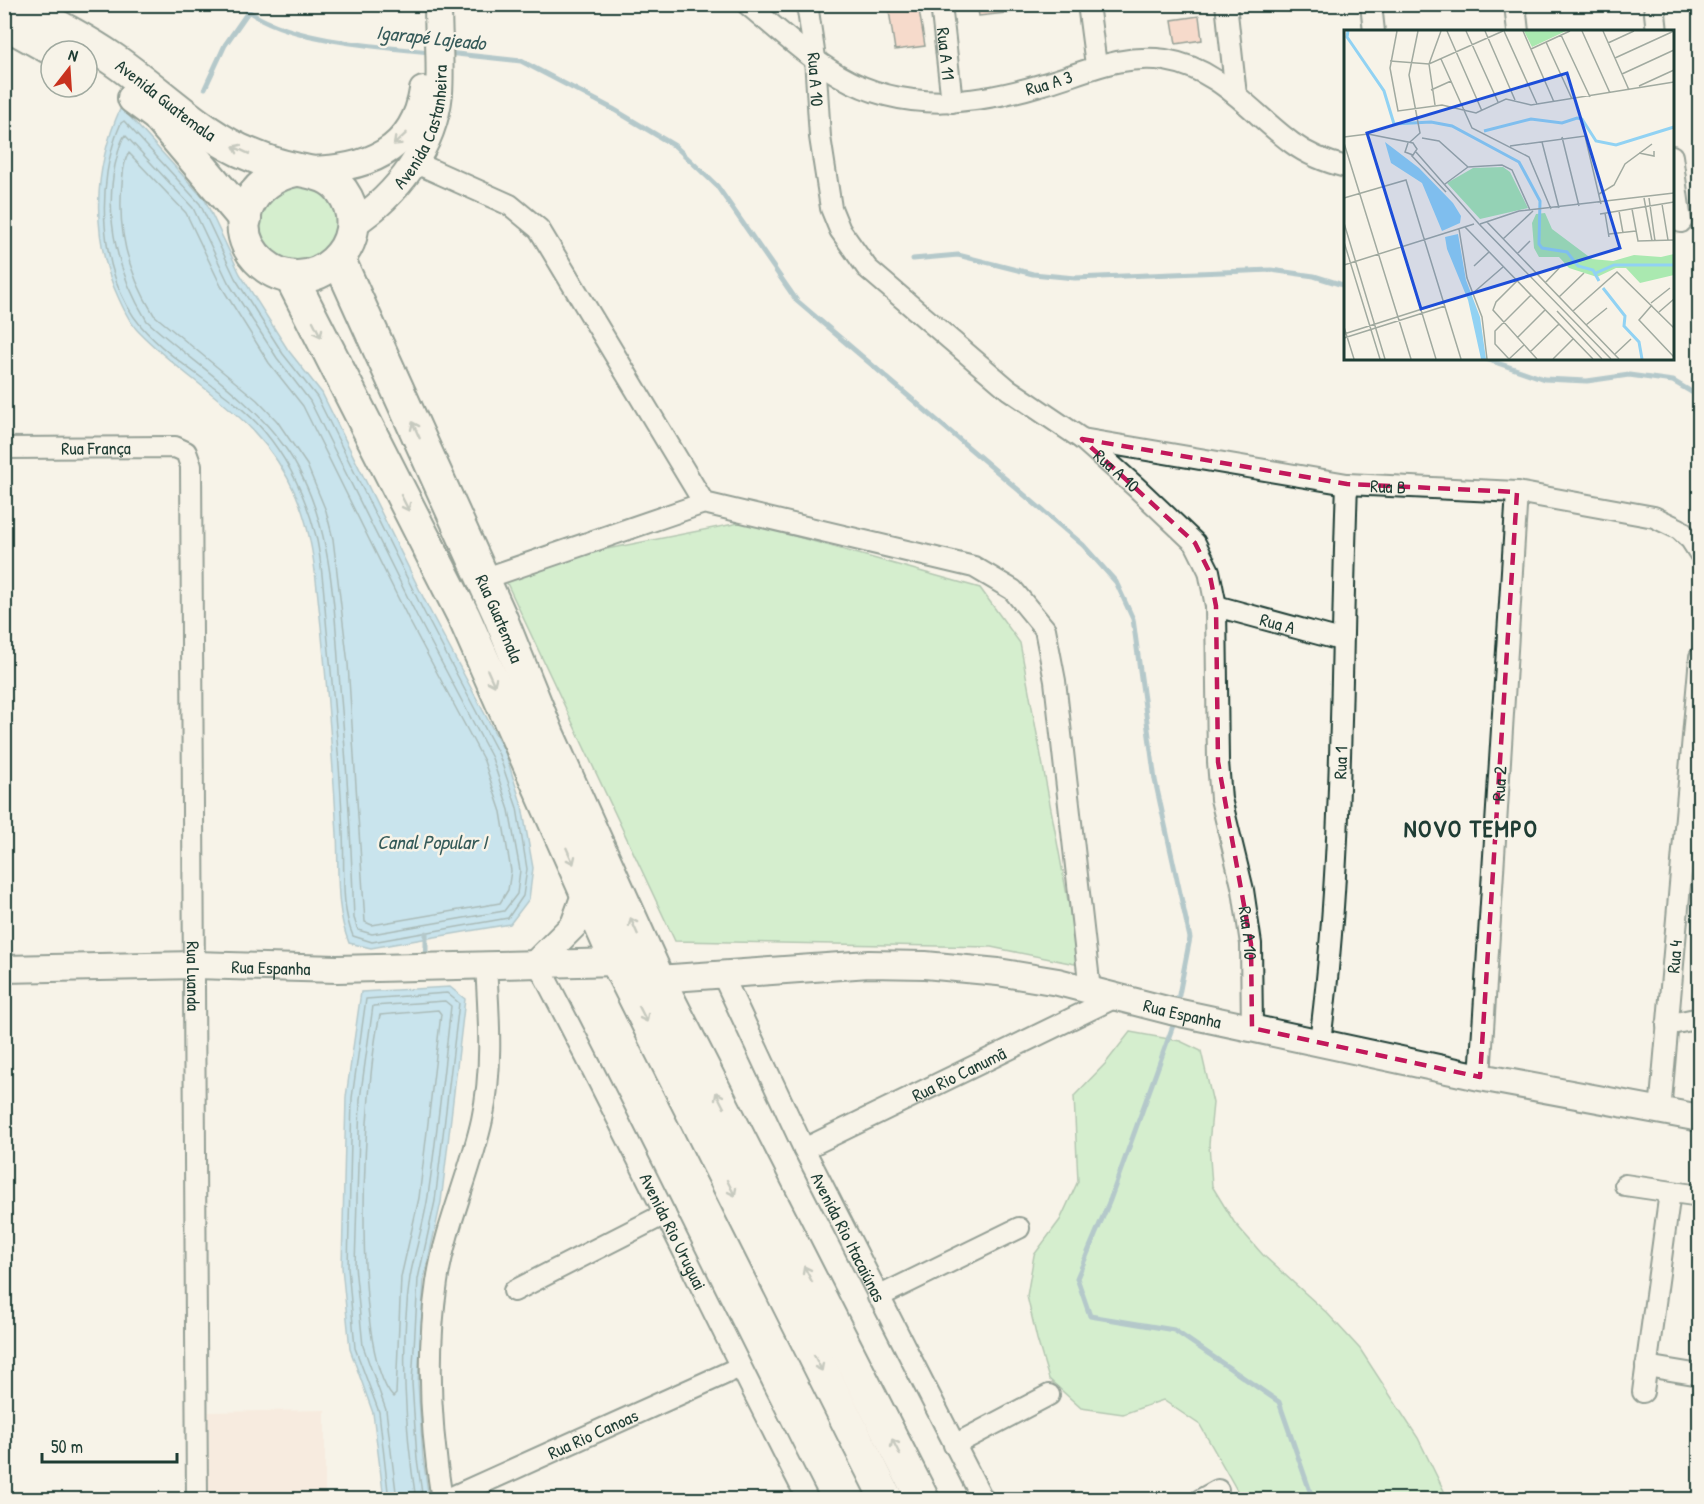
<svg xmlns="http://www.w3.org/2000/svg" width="1704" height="1504" viewBox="0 0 1704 1504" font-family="'Patrick Hand',sans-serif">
<rect width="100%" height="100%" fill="#f7f3e8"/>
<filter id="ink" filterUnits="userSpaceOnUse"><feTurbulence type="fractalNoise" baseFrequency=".0167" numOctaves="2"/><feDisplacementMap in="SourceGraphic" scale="12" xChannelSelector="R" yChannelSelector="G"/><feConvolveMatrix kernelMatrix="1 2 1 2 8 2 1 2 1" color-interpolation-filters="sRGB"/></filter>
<g filter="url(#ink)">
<path fill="#f6e3d5" d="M325,1410V1499H209V1412Z"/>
<path fill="#aae9b0" stroke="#649372" stroke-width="1.5" d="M260 223a39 39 0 1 1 78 0a39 39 0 1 1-78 0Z
M744,522L980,588L1020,643L1080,965L991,947L675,941L505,579L607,549Z
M1130,1032L1180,1041L1201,1051L1213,1103L1209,1144L1212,1186L1234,1222L1263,1255L1327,1313L1360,1349L1418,1438L1448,1499H1242L1200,1425L1163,1400L1123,1414L1081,1408L1049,1379L1037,1339L1027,1296L1034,1255L1060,1220L1078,1181L1074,1096L1105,1064Z"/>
<path fill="#91d2f3" stroke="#6396a7" stroke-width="1.5" d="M121,107L205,200L240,274L288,350L322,393L429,609L505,752L522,806L533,868L529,899L510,924L371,948L349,943C335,908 339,870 337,834C333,764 328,695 321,626C316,582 314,536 296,495C260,413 196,391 138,331C130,323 124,310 119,299C90,237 93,169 121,107Z
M450,987L465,999L441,1202L424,1279L418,1383L423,1458L429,1499H384L373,1413L350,1349L342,1267L346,1097L361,992Z"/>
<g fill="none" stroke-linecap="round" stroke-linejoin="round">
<path stroke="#4d7980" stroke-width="1.5" d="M124,121L200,204L235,278L283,354L317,397L424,612L499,755L517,808L527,869L523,896L508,918L372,942L353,936C340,905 345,867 343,834C340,766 334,698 327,631C324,600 323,566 316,536C306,498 290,462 264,431C229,390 176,367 141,326C98,275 95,181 121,123Z
M125,135L193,208L228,282L277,358L310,401L417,616L492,758L509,810L520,870L517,894L504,911L372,934L358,930L354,918C351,841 347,764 340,687C334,606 333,514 284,446C249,397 192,362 147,321C118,274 104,220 115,165C118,155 119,143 125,135Z
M129,153L186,213L221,286L269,363L303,406L409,620L484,761L501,812L511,871L508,890L500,903L372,925L365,922L348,664L333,539L326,511L307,465L277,421L257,400L154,315C129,275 117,231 122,184C123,174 123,161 129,153Z
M438,1010L441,1014L419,1198L401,1277L396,1394L393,1397C349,1348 364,1080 380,1015Z
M389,1500L379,1412L355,1348L348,1267L352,1098L366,999L447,993L459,1003L435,1201L418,1279L412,1383L417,1459L423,1500
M397,1500L386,1410L363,1346L355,1266L360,1099L373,1006L445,1001L451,1006C444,1070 437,1133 428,1196C424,1223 415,1250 410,1277C400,1347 405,1430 416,1500"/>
<path stroke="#6396a7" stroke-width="5" d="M240,4C277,41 381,47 431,52
M447,53L521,61L613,109L675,146L717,186L797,301L1083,545L1116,582L1133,619L1155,780L1190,938L1177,1005
M205,88L225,45L248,12
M913,259L958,255L1033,274L1075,278L1271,270L1314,276L1346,286
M1483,358L1544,379L1587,381L1629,375L1673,381L1700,397
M426,960V933
M1175,1020L1110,1200L1077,1278L1090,1316L1174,1330L1279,1402L1313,1500"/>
</g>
<path fill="#f4bda9" stroke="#1f3d34" stroke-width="1.5" d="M888,4H918L925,46L895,50Z
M977,4H1033V10L979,16Z
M1199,16L1202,40L1176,44L1172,20Z"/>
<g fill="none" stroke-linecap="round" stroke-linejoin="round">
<g stroke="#1f3d34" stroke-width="24">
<g id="minor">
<path id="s1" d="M747,4C777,29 807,57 840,76C905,114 979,104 1047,83C1088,71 1122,54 1165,60C1221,69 1250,112 1292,143C1308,155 1326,162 1346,167"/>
<path id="s2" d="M807,4L815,58L820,137L831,208L840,230L867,268L1008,389L1082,439L1136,487L1195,543L1209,571L1216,606L1218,762L1221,799L1243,890L1251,944L1252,1028"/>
<path id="s3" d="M941,4L952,102"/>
<path d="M1088,4L1096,65"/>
<path d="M1226,4L1236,95"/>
<path d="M1371,4L1374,32"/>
<path d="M1515,4L1518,32"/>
<path d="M1654,4L1657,32"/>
<path d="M1672,156L1681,222"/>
<path d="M414,162L510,205L539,229L704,503L974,567L1013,590L1045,629L1055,681L1090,990"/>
<path id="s4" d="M1082,439L1347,484L1517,492L1654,517L1679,529L1691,540L1700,554"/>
<path id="s5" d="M4,448L175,447L186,452L191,466L197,1500"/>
<path d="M483,579L704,503"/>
<path id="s6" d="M1216,606L1341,640"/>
<path id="s7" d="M537,962C631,1140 716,1321 808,1500"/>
<path id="s8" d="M722,974L804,1149L983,1500"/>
<path d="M1667,1025L1700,1018"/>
<path id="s9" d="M1320,1041C1344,857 1340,670 1347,484"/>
<path id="s10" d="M1480,1077L1517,492"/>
<path id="s11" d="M1660,1112L1700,657"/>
<path id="s12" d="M804,1149L1116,997"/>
<path d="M1625,1185L1700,1196"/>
<path d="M514,1291L665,1214"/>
<path d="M878,1297L1019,1228"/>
<path d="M1646,1366L1700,1375"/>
<path d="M1643,1392L1670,1192"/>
<path d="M954,1445L1049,1395"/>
<path d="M442,1500C430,1427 426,1356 437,1282C445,1227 470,1175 482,1120C493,1069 489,1018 486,966"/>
<path id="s13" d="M445,1500L740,1367"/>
<path d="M1200,1500L1218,1490"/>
</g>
</g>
<g stroke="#1f3d34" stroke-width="30">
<g id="tertiary">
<path d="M309,170C366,169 414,152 423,90"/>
<path id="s14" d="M353,224C397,195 434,147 439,93C441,64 438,34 438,4"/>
<path d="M537,962L574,925L586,892"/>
<path id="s15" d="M4,969L195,965L337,969L617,962"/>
<path id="s16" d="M658,979L869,964L925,965L998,972L1058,982L1171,1011L1480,1077L1700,1118"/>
</g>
</g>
<g stroke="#1f3d34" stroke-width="36">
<g id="primary">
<path id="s17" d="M11,4C47,20 82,38 114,60C156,89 194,128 239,150C257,158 276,166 295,169C313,173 330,174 342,191C379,243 310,304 263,264C223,230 250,178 296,170"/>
<path d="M4,22L56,51"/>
<path d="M134,98L157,115L245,219"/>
<path id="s18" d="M339,260L499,614L548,735L658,979L923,1500"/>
<path d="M291,277L464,617L617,962L887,1500"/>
</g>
</g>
<use href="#minor" stroke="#f7f3e8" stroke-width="20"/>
<use href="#tertiary" stroke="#f7f3e8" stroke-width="26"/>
<use href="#primary" stroke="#f7f3e8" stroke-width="32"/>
</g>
<defs><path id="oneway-shaft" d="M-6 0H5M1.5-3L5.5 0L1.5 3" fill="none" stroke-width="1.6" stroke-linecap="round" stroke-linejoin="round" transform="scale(1.5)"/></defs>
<g stroke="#8b988e">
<use href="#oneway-shaft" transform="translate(400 139) rotate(137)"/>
<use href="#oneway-shaft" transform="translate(241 150) rotate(-155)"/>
<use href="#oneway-shaft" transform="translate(317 329) rotate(63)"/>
<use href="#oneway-shaft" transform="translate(416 430) rotate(-114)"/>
<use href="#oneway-shaft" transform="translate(405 503) rotate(63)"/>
<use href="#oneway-shaft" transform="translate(491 678) rotate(66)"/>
<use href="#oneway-shaft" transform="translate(570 856) rotate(66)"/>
<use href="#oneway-shaft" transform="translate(634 926) rotate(-114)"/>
<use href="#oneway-shaft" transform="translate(643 1014) rotate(63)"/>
<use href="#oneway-shaft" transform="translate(720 1100) rotate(-117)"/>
<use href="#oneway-shaft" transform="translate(731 1188) rotate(63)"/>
<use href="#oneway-shaft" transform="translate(808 1274) rotate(-117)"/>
<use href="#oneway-shaft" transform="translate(818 1363) rotate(63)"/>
<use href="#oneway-shaft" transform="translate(896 1447) rotate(-117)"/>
</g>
</g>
<path d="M0 0H1704V1504H0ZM1082,439L1347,484L1517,492L1480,1077L1252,1028L1251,944L1218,762L1216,606L1209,571L1195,543Z" fill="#f7f3e8" fill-opacity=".55" fill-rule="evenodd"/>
<path fill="none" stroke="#c2185b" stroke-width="4.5" stroke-dasharray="12 8" stroke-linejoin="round" d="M1082,439L1347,484L1517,492L1480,1077L1252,1028L1251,944L1218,762L1216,606L1209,571L1195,543Z"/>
<g text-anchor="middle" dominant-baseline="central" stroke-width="5" stroke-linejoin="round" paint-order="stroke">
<g font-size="18" fill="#1f3d34" stroke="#f7f3e8">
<text stroke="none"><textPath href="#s3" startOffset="50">Rua A 11</textPath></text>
<text stroke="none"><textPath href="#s2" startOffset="76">Rua A 10</textPath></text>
<text stroke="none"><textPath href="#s1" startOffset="333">Rua A 3</textPath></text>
<text stroke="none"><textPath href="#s17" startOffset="183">Avenida Guatemala</textPath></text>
<text stroke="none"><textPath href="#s14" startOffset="124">Avenida Castanheira</textPath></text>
<text stroke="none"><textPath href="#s5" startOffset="92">Rua França</textPath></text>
<text stroke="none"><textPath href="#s2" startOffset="598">Rua A 10</textPath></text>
<text stroke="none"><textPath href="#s4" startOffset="310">Rua B</textPath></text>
<text stroke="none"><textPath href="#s18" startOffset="393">Rua Guatemala</textPath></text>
<text stroke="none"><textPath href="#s6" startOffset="64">Rua A</textPath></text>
<text stroke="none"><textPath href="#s9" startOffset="279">Rua 1</textPath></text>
<text stroke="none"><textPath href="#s10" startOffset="294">Rua 2</textPath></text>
<text stroke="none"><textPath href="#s2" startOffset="1102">Rua A 10</textPath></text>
<text stroke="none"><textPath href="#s11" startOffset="156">Rua 4</textPath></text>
<text stroke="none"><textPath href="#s15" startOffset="267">Rua Espanha</textPath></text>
<text stroke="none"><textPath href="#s5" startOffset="708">Rua Luanda</textPath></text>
<text stroke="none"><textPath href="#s16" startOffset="530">Rua Espanha</textPath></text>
<text stroke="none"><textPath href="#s12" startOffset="172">Rua Rio Canumã</textPath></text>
<text stroke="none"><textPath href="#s7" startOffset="302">Avenida Rio Uruguai</textPath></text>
<text stroke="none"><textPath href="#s8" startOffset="292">Avenida Rio Itacaiúnas</textPath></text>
<text stroke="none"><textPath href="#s13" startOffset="162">Rua Rio Canoas</textPath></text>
</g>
<g font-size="20" font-style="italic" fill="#365b5a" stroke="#f7f3e8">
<text transform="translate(431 37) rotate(6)">Igarapé Lajeado</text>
<text x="432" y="841">Canal Popular I</text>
</g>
<g font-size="24" font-weight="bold" letter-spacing="1.5" fill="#1f3d34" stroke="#f7f3e8">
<text x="1471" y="828">NOVO TEMPO</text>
</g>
</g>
<g transform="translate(1344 30)">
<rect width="330" height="330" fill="#f7f3e8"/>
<path d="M180,1H222L188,17ZM159,137L166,142L184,178L136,189L103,153L129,138ZM201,183L208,199L248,229L269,231L290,225L317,227L330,224V245L296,253L282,238H272L253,247L225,238L215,227H195L190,218L188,193L192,184Z" fill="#aae9b0"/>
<path d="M41,112L75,138L109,173L117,186L116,193L98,201L78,153L47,133ZM114,204L122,250L136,287L142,329H137L124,270L103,219L101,207Z" fill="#91d2f3"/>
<path fill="none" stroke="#91d2f3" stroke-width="3" d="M4,1L3,7L40,61L50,94L87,92L108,96L175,132L196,171L195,214L198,218L223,222L234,236L249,240L255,251M140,101L187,89L218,93L233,88L238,89L252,111L272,115L330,97M252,243L270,235H330M259,258L281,286L280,296L295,312L298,329"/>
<path fill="none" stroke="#a1aaa0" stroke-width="1.5" d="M53,1L46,38L54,81L98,75L132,83L162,69L187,75L330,52M103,1L138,81M122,1L154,72M141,1L171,70M160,1L193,74M179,1L210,72M238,1L266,63M259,1L285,60M217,5L246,67M202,12L228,69M264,13L290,1M187,19L226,1M271,28L330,1M97,29L128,98L185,127L207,179M46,31L85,34L159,1M278,44L330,20M295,56L330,40M87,60L107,51M91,75L85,34L97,1M24,106L92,329M0,107L24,104L69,113L73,119L69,125L61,122L64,113M218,107L235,176M78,108L95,111L124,137L158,135L168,140L186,180M66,112L76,103L65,45L74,1M198,112L215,178M0,113L67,329M166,116L241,106L257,174M72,122L135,194L267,329M295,123L310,126V121M67,125L102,162M101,154L124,137M255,164L270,155L281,134L308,114M0,168L62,150L117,329M300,168L308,211M305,168L311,211M318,174L324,210M288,179L294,211L330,210M275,181L279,203M261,183L265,207M256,184L330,172M143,192L275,329M0,193L41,329M136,194L175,181L330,163M121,197L249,329M115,199L123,248L138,287L143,329M265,204L292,201M159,209L189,181M0,212L36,329M173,224L186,211M0,235L130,194M130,236L145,222M173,251L152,272L149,280L193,329M201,253L219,234M129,263L159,237M215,267L240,243M307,273L326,258M308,275L295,290L330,327M213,281L258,329M229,281L273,242L330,298M315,282L330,269M242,295L263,278M0,297L10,329M0,304L100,272M0,308L101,276M173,308L201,280M186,322L215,294M271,324L287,309M165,329L151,314V301L187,265M165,329L180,315M209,329L229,309"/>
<path fill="#1d4ed8" fill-opacity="0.15" stroke="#1d4ed8" stroke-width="3" d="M223,43L276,218L77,279L23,103Z"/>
<rect width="330" height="330" fill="none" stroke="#1f3d34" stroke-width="3"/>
</g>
<rect width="1704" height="1504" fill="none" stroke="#f7f3e8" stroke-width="24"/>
<rect x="12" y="12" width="1680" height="1480" fill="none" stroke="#1f3d34" stroke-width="2" filter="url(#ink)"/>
<g transform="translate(69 69) rotate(17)"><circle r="28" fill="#f7f3e8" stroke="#a1aaa0" stroke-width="1.5"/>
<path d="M0-4.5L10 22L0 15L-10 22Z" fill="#c8321e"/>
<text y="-9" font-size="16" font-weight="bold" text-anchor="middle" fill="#1f3d34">N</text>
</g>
<path d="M42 1453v9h135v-9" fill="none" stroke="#1f3d34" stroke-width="3"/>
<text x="51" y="1453" font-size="18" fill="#1f3d34" stroke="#f7f3e8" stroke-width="4.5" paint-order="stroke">50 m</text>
</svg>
